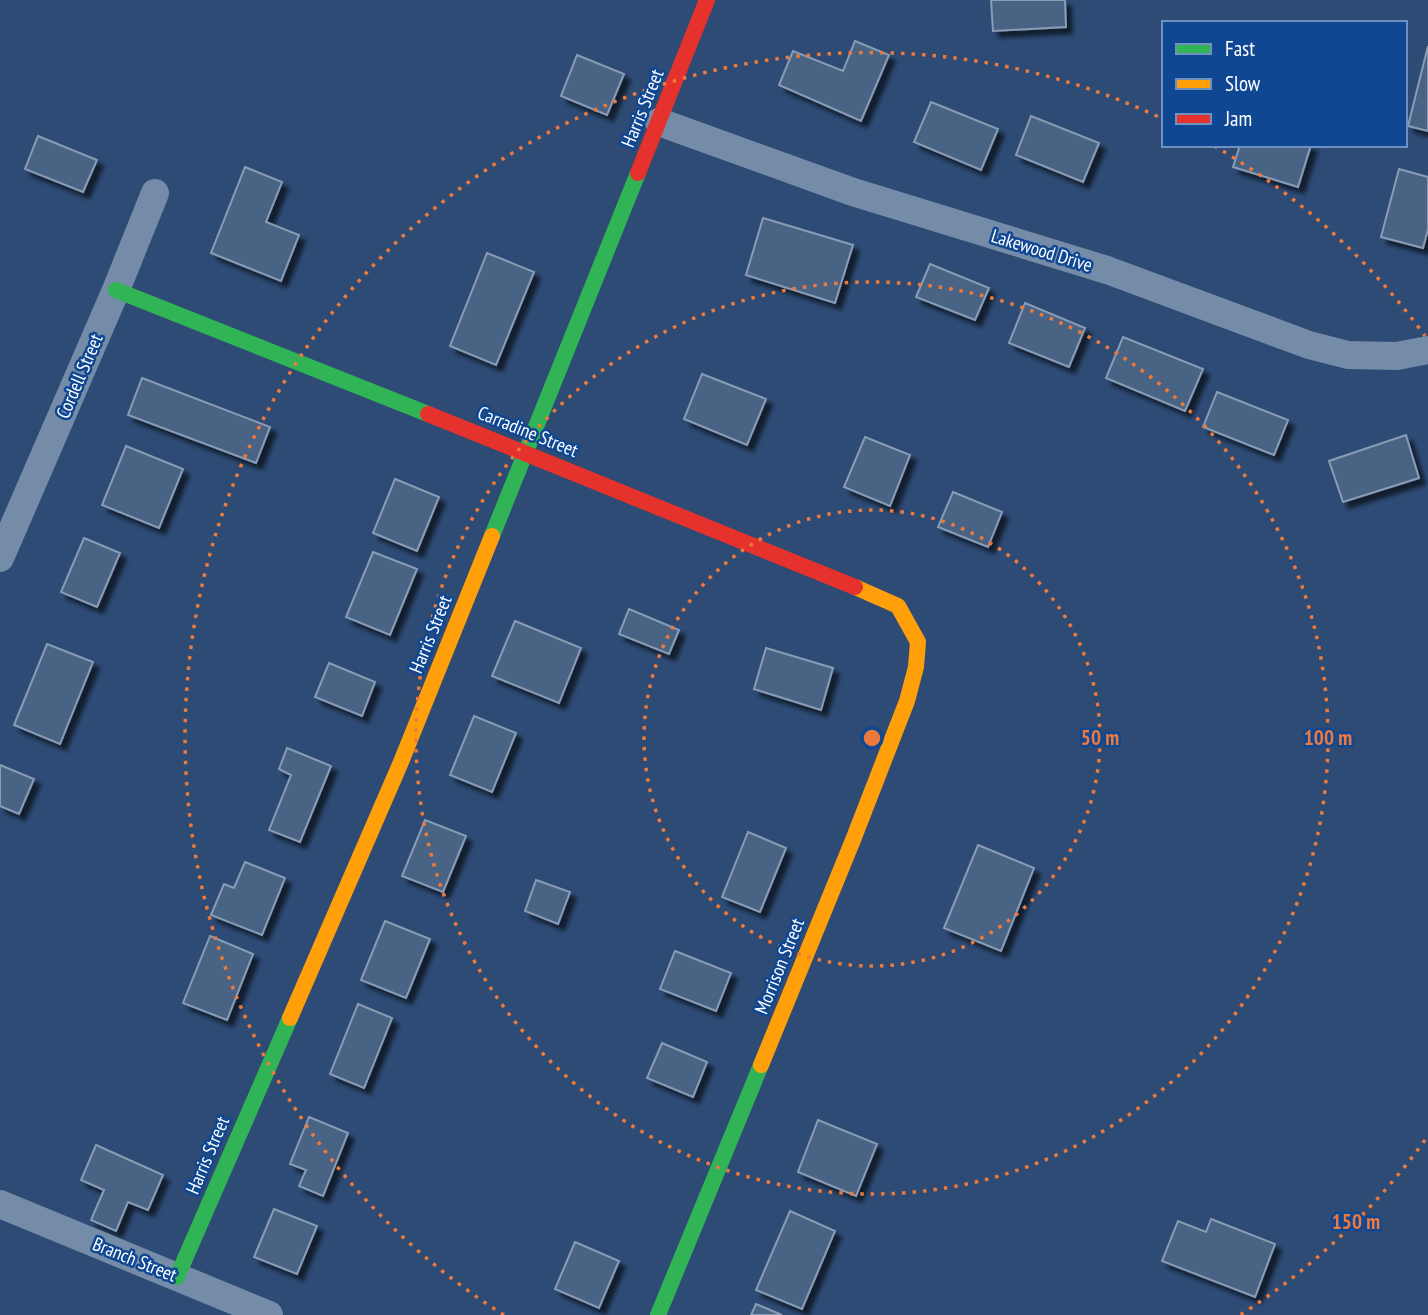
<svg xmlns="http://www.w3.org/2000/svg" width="1428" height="1315" viewBox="0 0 1428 1315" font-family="'PT Sans Narrow',sans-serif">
<defs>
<filter id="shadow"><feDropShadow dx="6" dy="6" stdDeviation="2" flood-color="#0009"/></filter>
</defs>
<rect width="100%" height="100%" fill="#2d4b75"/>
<path fill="#4a6384" stroke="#899cb6" stroke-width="2" filter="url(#shadow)" d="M991,0H1065L1066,27L993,31Z
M855,41L889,55L861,121L779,85L793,51L843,71Z
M1428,46V131L1408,126Z
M577,55L624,74L607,115L561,96Z
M931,102L998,129L981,170L914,142Z
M1031,116L1099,143L1083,182L1016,155Z
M38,136L97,160L83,192L25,169Z
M1240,145H1311L1298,187L1233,167Z
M245,167L282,182L266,222L299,235L281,281L211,253Z
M1399,169L1428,177V229L1423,248L1381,237Z
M763,218L853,245L835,303L746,275Z
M487,253L534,272L496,365L450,346Z
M930,264L989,288L975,320L916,297Z
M1025,303L1085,328L1069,367L1009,343Z
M1123,337L1203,369L1185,411L1106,378Z
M702,374L766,399L747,445L684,419Z
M142,378L270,427L256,463L128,415Z
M1217,392L1288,420L1274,455L1203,427Z
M1406,435L1419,478L1343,502L1329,461Z
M865,437L910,455L890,506L844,487Z
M126,446L183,469L159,528L102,505Z
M395,479L439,497L417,551L373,533Z
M953,492L1002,512L988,547L938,527Z
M84,538L120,553L97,607L61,592Z
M373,552L417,569L390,635L346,617Z
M629,609L679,630L669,654L619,634Z
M515,621L581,648L559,703L492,676Z
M47,644L93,662L60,744L14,725Z
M766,648L833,668L821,710L754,689Z
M329,663L375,682L362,716L315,697Z
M474,716L516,733L492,792L450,775Z
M287,748L331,766L300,842L269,830L291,775L279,769Z
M0,765L34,779L19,814L0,806Z
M425,820L466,836L443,892L402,876Z
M748,832L786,848L760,912L722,897Z
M978,845L1034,868L1001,951L944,928Z
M245,862L285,878L262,935L211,915L224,884L234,888Z
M536,880L570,892L558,924L525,911Z
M385,921L430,939L406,998L361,980Z
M210,936L253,954L227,1020L183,1003Z
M675,951L731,973L716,1011L660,989Z
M358,1004L392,1018L364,1088L330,1074Z
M662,1043L707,1062L693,1097L647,1078Z
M309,1117L348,1133L323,1196L299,1186L306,1170L290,1164Z
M818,1120L877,1144L856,1196L798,1172Z
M96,1145L163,1175L148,1210L128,1202L116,1231L91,1220L104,1190L81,1180Z
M274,1209L317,1226L297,1274L254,1257Z
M790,1211L835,1231L802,1309L756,1290Z
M1211,1219L1275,1244L1255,1297L1162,1261L1178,1221L1206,1232Z
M575,1242L619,1261L599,1308L555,1289Z
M756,1304L782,1315H751Z"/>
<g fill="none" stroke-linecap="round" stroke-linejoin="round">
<path stroke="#758ca8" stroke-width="28" d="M659,122L853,192L1107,270L1309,345L1348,355L1397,356L1428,350
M0,558L116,290L155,193
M0,1204L269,1315"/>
<path stroke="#30b455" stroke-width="16" d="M116,290L428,414
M492,536L638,173
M177,1277L290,1018
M658,1315L761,1065"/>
<path stroke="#ff9f0a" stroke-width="16" d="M290,1018L401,762L492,536
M761,1065L853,840L907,701L916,667L918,642L898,606L855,587"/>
<path stroke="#e5322d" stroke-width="16" d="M638,173L707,0
M428,414L855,587"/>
</g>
<g fill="none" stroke="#ed7a3d" stroke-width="3.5" stroke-dasharray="3.5 7">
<circle cx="872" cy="738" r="228"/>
<circle cx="872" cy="738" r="456"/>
<path d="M1425 1140A684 684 0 0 1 1240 1315M504 1315A684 684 0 0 1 1161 118M1214 146A684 684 0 0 1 1425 336"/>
</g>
<g text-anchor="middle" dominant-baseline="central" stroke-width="5" stroke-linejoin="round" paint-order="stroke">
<g font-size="19" fill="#fff" stroke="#0f4793">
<text transform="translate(642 108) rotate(-68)">Harris Street</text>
<text transform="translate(1042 250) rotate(17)">Lakewood Drive</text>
<text transform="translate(79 376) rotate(-67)">Cordell Street</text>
<text transform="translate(528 431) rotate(22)">Carradine Street</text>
<text transform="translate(430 634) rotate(-68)">Harris Street</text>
<text transform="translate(779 966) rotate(-68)">Morrison Street</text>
<text transform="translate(207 1155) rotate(-67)">Harris Street</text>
<text transform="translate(135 1259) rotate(22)">Branch Street</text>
</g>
</g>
<circle cx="872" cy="738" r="10" fill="#ed7a3d" stroke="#0f4793" stroke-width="3.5"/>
<g font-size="21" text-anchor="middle" font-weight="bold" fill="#ed7a3d" stroke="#0f4793" stroke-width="5" stroke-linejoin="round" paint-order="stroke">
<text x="1100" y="745">50 m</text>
<text x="1328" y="745">100 m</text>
<text x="1356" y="1229">150 m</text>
</g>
<rect x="1162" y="21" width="245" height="126" fill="#0f4793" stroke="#6f91be" stroke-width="2"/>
<rect x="1176" y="44" width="35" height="10" fill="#30b455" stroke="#6f91be" stroke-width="2"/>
<text x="1225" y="56" font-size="21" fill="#ffffff">Fast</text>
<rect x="1176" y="79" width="35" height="10" fill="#ff9f0a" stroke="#6f91be" stroke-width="2"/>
<text x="1225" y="91" font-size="21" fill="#ffffff">Slow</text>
<rect x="1176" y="114" width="35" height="10" fill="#e5322d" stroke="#6f91be" stroke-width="2"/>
<text x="1225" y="126" font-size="21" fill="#ffffff">Jam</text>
</svg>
